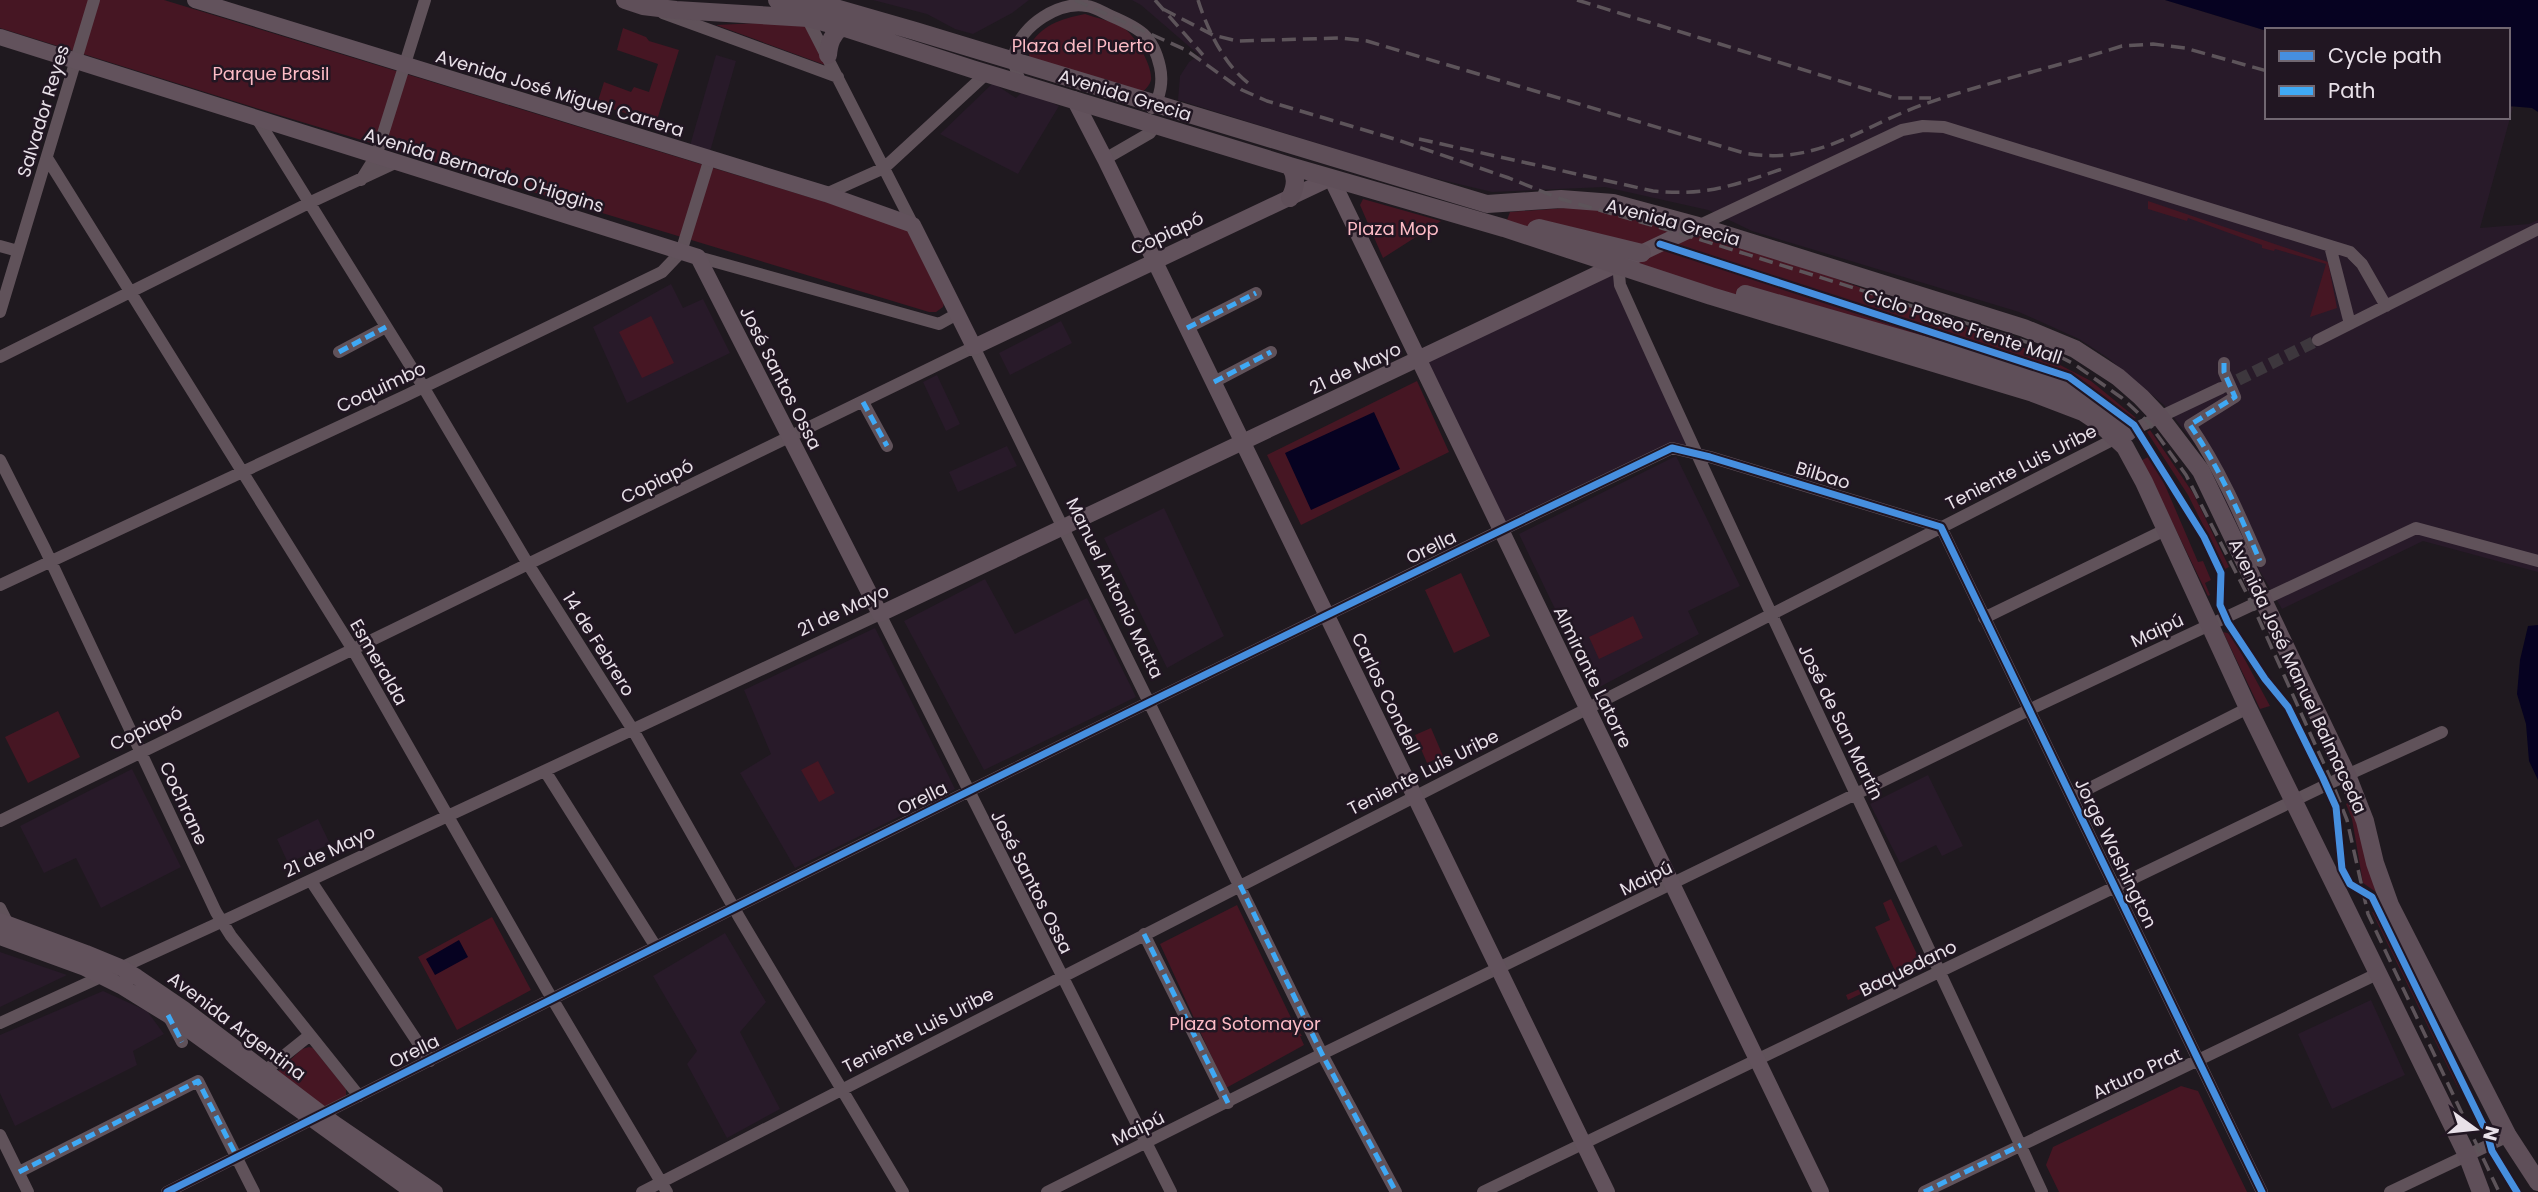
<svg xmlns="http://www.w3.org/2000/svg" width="2538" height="1192" viewBox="0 0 2538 1192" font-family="Poppins,sans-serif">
<rect width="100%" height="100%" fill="#1f191f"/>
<path fill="#281a29" d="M873,0H1029L1012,13L973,34L955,29L927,14Z
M1132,0H2165L2267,31V117H2508V106L2513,107L2480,228L2529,224L2538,220V572L2423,541L2282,609L2257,566L2203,454L2164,405L2108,358L2079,339L2019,312L1752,231L1708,210L1605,187L1492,192L1413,173L1178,100L1180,76L1189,62L1199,55L1141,5Z
M716,55L736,61L709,155L689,149Z
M993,83L1016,98L1024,90L1059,106L1018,174L940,134Z
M1618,264L1695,453L1672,448L1501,531L1418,359Z
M671,284L683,308L703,299L730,353L627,403L593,327Z
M1061,321L1072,343L1010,375L999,353Z
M937,375L960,424L946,431L923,382Z
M1007,446L1017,466L958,492L949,472Z
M1676,456L1740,586L1688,611L1699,634L1594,690L1519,534Z
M1164,508L1224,636L1167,668L1104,538Z
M985,579L1015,634L1087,598L1136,697L984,770L904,621Z
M875,628L955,789L795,868L740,773L771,754L744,690Z
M132,769L181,867L101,908L76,858L44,873L20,826Z
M1928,775L1963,846L1942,856L1936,845L1900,863L1870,804Z
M318,819L330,844L288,863L277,839Z
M725,933L766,1002L740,1032L780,1109L727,1138L687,1064L697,1051L653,976Z
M0,952L67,975L0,1007Z
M103,991L147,1011L164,1034L133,1051L137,1065L15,1126L0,1093V1035Z
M2371,1000L2405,1075L2332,1109L2298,1034Z"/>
<path fill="#461623" d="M0,0H164L910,228L945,299L943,307L936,312H929L259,109L0,28Z
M1085,14C1097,18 1111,21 1122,27C1134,33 1153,66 1151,80C1150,85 1145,90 1141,93L1030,60L1028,48C1041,25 1060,19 1085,14Z
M803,21L825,65L716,25Z
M623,28L646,37L649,41L679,50L656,123L597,104L604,82L631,92L634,87L649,92L658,64L617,50Z
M1363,199L1441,221L1383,258L1360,205Z
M2148,201L2328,262L2337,308L2310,317L2326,264L2275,249L2274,251L2262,248V245L2188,218L2187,221L2148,209Z
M1580,207L1629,210L1710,232L2035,352L2091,381L2136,418L2117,427L1504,228L1510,212Z
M651,316L674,363L642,378L619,332Z
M1417,381L1449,452L1301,525L1267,455Z
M2150,430L2193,493L2229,567L2225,569L2188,495L2147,432Z
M2152,455L2198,562L2203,561L2211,580L2205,583L2210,595L2208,596L2142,460Z
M1461,573L1490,636L1454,653L1425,590Z
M1633,616L1643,638L1599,659L1589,637Z
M2223,632L2231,634L2270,706L2260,709Z
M58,711L80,757L28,783L5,737Z
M1431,728L1443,756L1427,763L1415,735Z
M818,761L835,793L819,802L801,770Z
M2351,801L2376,892L2363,883L2352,819L2346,804Z
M1891,899L1922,965L1848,1000L1846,995L1896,973L1875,927L1890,920L1883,903Z
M1237,905L1294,1024L1302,1036H1300L1304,1045L1226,1088L1160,944Z
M2372,912L2376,913L2440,1042L2460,1092Z
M492,917L531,990L457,1030L418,957Z
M309,1047L313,1048L346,1089V1098L324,1108L276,1073L302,1049Z
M2181,1086L2198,1091L2247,1192H2059L2046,1165L2053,1147Z"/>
<path fill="#060221" d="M2165,0H2538V112L2532,108L2508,106V30L2267,31Z
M1374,412L1400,469L1311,510L1285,453Z
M2538,625V780L2529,761L2526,724L2517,694L2520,660L2528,626Z
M459,940L468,957L435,975L426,959Z"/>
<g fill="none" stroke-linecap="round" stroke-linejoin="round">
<path stroke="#3d373d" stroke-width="12" stroke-dasharray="12 6" stroke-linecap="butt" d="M2222,388L2318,340"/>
<path stroke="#60525a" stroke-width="12" d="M663,13L838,77
M805,14L913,225
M1021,83C1017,73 1012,63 1015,52C1022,25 1059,1 1087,6C1095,7 1104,13 1111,16C1139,28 1153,35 1160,67C1163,80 1161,97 1152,108
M258,120L415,373L528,564L633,730L739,917L903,1192
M47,158L352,648L547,990L667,1192
M1105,159L1150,133L1156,125
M361,180L376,156L425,0
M826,194L884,168L987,73
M1698,226L1902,130L1923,126L1944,127L2350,252L2362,264L2386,306
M0,246L18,251
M2330,246L2350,324
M698,257L939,324L957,314
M1618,264L1620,285C1756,589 1903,889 2042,1192
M0,312L94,0
M1187,328L1256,293
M2318,340L2538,229
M339,352L386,327
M0,357L311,202L397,162
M2224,363V372L2235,397L2190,425C2219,467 2240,515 2260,561
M1214,382L1271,352
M863,402L887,446
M0,460L45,549L216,912L231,936L359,1096
M0,585L405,396L662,272L681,252L710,158
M1984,618L2165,530
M545,771L656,947
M2072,797L2248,708
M0,821L974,347L1322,1054L1396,1192
M311,881L430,1061
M0,908L8,924
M1144,934L1228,1103
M169,1017L182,1042
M0,1023L234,916L880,614L1171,1192
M265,1071L310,1035
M0,1135L28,1192
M19,1172L198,1081L254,1192
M167,1192C667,941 1167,690 1672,448L1710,457L1941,527L2262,1192
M642,1192L2128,432L2221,388
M1047,1192L1322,1054L2016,716L2416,528L2538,561
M1483,1192L2347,775L2442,732
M1924,1192L2379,973
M2390,1192L2508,1136"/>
<path stroke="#62525c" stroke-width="16" d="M195,0L826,194L913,225L974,347L1331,178L1821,1192
M0,37L698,257L880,614L1698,226
M1074,99L1105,159L1607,1192
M0,921L86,953L120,967L137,977L184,1009L334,1123L435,1192
M0,937L85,968L121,986L168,1015L413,1192"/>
<path stroke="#5f4f59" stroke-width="18" d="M625,0L643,6L676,10L808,18L842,27L972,69L1290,166L1504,228L1711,296L2033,393L2083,412L2098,422L2125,447L2144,482L2248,708L2467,1155L2481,1192
M777,0L832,7L915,31L1487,204L1561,199L1613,203L1698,226L2024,328L2075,349L2118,377L2141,397L2159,416L2201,471L2347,775L2365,821L2375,863L2390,905L2508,1136L2538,1182
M828,55C829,43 832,34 842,27
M1290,166C1297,176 1296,187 1290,198
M1536,229L1539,228L1642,253
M1745,294L2048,381L2075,391L2128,432"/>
<path stroke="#5d545a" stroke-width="3.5" stroke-dasharray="14 7" stroke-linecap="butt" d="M1075,0L1186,50L1242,90L1267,101L1398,140L1509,178L1561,199L1682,234L2039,346L2074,364L2122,398L2148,422L2186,475L2252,604L2332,782L2347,820L2368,914L2499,1192
M1155,0L1203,55
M1198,0C1207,29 1225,67 1251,85
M1577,0L1895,98H1931
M1163,9L1213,35L1237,41L1341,38L1367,41L1744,153C1817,166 1858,128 1922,105C1987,82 2056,67 2122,46L2153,44L2185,48L2267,71
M1419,139L1653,191C1706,196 1732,186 1782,169"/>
<path stroke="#3fa9f5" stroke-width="5" stroke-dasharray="10 5" stroke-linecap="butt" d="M1187,328L1256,293
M339,352L386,327
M2224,363V372L2235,397L2190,425C2219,467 2240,515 2260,561
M1214,382L1271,352
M863,402L887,446
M1240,885L1322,1054L1396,1192
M1144,934L1228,1103
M168,1015L182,1042
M19,1172L198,1081L237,1157
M1924,1192L2021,1145"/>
<g stroke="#211622" stroke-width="11">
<path id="cycleway" d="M1660,244L2069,377L2134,425L2204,537L2221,573L2220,605L2228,623L2265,679L2288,707L2323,778L2336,807L2342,869L2350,884L2372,897L2487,1133L2492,1151L2517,1192
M167,1192C667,941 1167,690 1672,448L1710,457L1941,527L2262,1192"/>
</g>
<use href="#cycleway" stroke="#468fdf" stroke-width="7"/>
</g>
<g text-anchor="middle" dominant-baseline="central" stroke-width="5" stroke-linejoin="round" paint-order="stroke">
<g font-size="18" fill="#fcbbc5" stroke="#211622">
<text x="1083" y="45">Plaza del Puerto</text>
<text x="271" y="73">Parque Brasil</text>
<text x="1393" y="228">Plaza Mop</text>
<text x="1245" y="1023">Plaza Sotomayor</text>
</g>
<g font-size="18" fill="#e8e0e8" stroke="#211622">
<text transform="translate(560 93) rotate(17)">Avenida José Miguel Carrera</text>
<text transform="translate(1125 95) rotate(17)">Avenida Grecia</text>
<text transform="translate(43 111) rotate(-73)">Salvador Reyes</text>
<text transform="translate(484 170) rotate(17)">Avenida Bernardo O'Higgins</text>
<text transform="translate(1673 222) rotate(15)">Avenida Grecia</text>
<text transform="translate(1167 233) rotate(-25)">Copiapó</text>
<text transform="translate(1963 326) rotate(18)">Ciclo Paseo Frente Mall</text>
<text transform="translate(1355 368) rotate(-25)">21 de Mayo</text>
<text transform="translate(781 378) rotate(63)">José Santos Ossa</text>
<text transform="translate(381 387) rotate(-25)">Coquimbo</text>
<text transform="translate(2021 467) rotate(-27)">Teniente Luis Uribe</text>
<text transform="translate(1823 475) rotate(17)">Bilbao</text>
<text transform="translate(657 481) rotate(-26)">Copiapó</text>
<text transform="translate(1431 547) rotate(-26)">Orella</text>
<text transform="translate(1115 588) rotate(64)">Manuel Antonio Matta</text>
<text transform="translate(843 610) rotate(-25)">21 de Mayo</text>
<text transform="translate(2157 630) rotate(-25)">Maipú</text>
<text transform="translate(599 644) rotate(58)">14 de Febrero</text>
<text transform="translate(379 662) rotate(60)">Esmeralda</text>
<text transform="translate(2298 676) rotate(65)">Avenida José Manuel Balmaceda</text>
<text transform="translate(1593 677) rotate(64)">Almirante Latorre</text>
<text transform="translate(1386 693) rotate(64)">Carlos Condell</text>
<text transform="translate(1841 722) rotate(64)">José de San Martín</text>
<text transform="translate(146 728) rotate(-26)">Copiapó</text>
<text transform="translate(1423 772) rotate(-27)">Teniente Luis Uribe</text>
<text transform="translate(922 798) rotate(-26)">Orella</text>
<text transform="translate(184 803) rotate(65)">Cochrane</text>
<text transform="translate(329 851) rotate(-25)">21 de Mayo</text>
<text transform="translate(2116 853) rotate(64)">Jorge Washington</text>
<text transform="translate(1646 878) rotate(-26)">Maipú</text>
<text transform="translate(1032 882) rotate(63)">José Santos Ossa</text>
<text transform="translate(1908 968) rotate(-26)">Baquedano</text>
<text transform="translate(237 1026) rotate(37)">Avenida Argentina</text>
<text transform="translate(918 1030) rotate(-27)">Teniente Luis Uribe</text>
<text transform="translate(414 1051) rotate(-26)">Orella</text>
<text transform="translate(2137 1073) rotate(-25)">Arturo Prat</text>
<text transform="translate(1138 1128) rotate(-26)">Maipú</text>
</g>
</g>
<rect x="2265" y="28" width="245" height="91" fill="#211622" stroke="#716771" stroke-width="2"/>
<rect x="2279" y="51" width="35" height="10" fill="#468fdf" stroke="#716771" stroke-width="2"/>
<text x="2328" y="63" font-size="21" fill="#e8e0e8">Cycle path</text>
<rect x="2279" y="86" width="35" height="10" fill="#3fa9f5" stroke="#716771" stroke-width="2"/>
<text x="2328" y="98" font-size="21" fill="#e8e0e8">Path</text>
<g transform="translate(2475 1129) rotate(105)" stroke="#211622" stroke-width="5" paint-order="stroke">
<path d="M0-5L12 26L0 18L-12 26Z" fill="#e8e0e8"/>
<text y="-10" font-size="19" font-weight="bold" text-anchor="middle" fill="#e8e0e8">N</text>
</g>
</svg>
